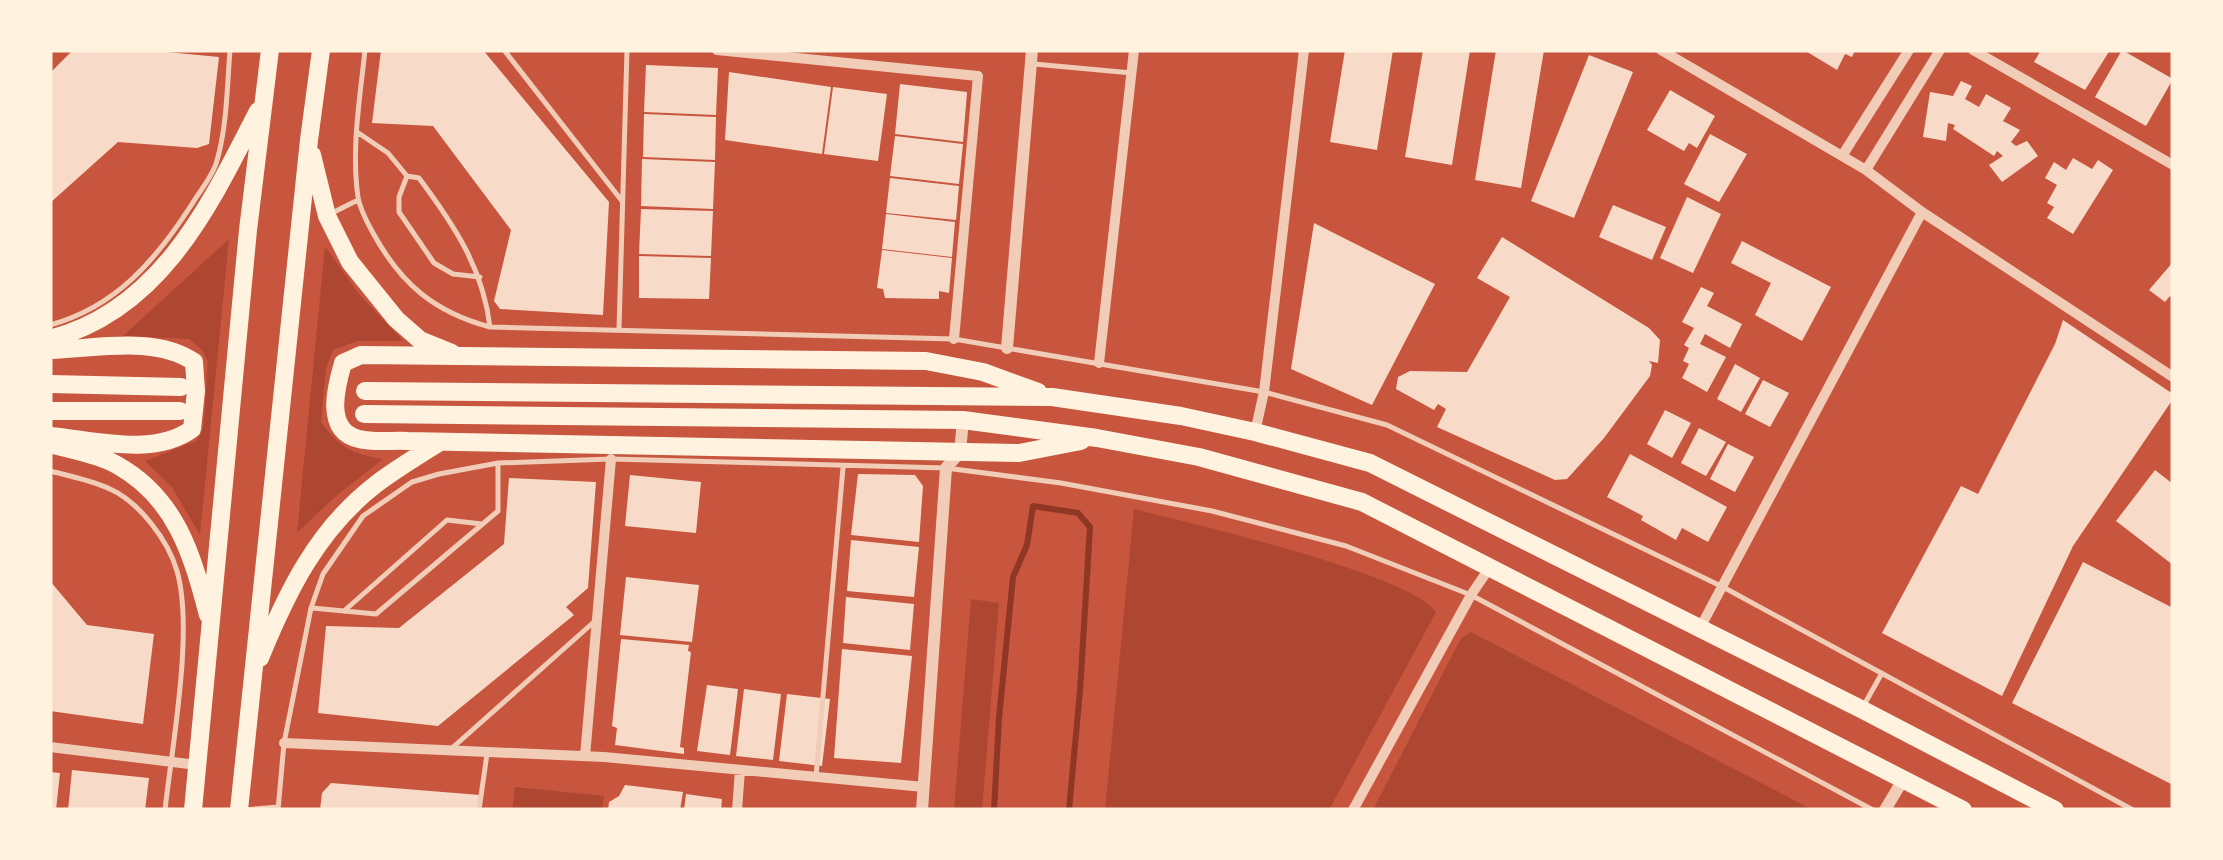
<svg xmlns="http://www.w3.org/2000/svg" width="2223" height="860" viewBox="0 0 2223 860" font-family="Arial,sans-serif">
<rect width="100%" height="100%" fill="#c8553d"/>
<path fill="#ae4732" d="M229,239L200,535L172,487L145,461L196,441L203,430L208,362L202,350L189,339L123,336Z
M325,246L358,293L403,341H357L333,350L326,368L321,422C339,447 352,454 383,459L336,496L297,533Z
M1134,509C1188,523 1408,573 1436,612L1329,810H1105Z
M971,599L999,603L982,810H954Z
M1471,632L1813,810H1373L1461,638Z
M515,787L604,796L602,810H512Z"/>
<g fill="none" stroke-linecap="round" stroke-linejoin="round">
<path stroke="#8f3625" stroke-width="6" d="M994,810L999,718L1013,577L1027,545L1033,506L1078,513L1090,527L1080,691L1069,810"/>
</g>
<path fill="#f7dbc8" d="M73,50H146L219,57L209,144L197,148L118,142L50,203V73Z
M381,50H483L609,202L603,315L500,309L494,301L511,230L433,126L372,123Z
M1345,50H1393L1377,150L1330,142Z
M1423,50H1470L1452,165L1405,157Z
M1496,50H1544L1521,188L1475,180Z
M1804,50H1855L1852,57L1845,54L1837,70Z
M2041,50H2110L2085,90L2034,62Z
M2122,50L2173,79L2146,126L2095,97Z
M1589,55L1633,72L1574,218L1531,201Z
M646,65L718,68L716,115L644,112Z
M729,72L831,87L822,154L725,140Z
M1961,81L1972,86L1965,99L1979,107L1986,94L2011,108L2003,121L2020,130L2011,142L2016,146L2027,141L2038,156L2002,182L1989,165L2003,156L1997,151L1994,156L1953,129L1955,125L1948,123L1946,141L1923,137L1930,92L1953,96Z
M900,84L967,92L963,142L895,134Z
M833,87L887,94L878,161L824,154Z
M1670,90L1715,116L1697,148L1689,143L1684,151L1647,130Z
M644,114L716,117L715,160L643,157Z
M1710,134L1747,154L1719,202L1684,184Z
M895,136L963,144L959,184L890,176Z
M2073,158L2092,169L2098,160L2113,170L2073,234L2047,218L2054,207L2047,203L2057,185L2045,178L2054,162L2066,170Z
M642,159L715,162L713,209L641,206Z
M890,178L959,186L956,220L886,213Z
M1687,197L1721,214L1693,273L1660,258Z
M1613,205L1666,227L1652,260L1599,237Z
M641,209L713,211L711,256L639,254Z
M886,214L955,222L952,257L882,249Z
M1314,223L1435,284L1372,405L1291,369Z
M1502,237L1649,328L1660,340L1658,363L1649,361L1652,365L1650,376L1604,438L1567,479L1555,480L1437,427L1446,409L1438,404L1434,410L1396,389L1398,377L1410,371L1467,372L1510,297L1477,278Z
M1742,241L1831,287L1802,341L1755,315L1771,283L1731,263Z
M882,250L952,258L949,293L939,291V299L885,298L883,289L877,288Z
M639,256L711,258L709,299L639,298Z
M2173,262V299L2170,296L2165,302L2149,290Z
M1701,287L1714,293L1707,306L1742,324L1730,348L1705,334L1700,344L1726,357L1707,392L1682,378L1689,364L1683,361L1689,348L1684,345L1694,328L1682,322Z
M2063,320L2173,394V399L2073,546L2002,696L1882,633L1961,486L1978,494L2055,344Z
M1735,364L1760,378L1741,412L1717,399Z
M1763,380L1789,393L1770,427L1745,414Z
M1665,410L1691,423L1672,458L1647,444Z
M1699,428L1726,442L1706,476L1681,463Z
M1728,444L1754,457L1735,492L1710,479Z
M1630,454L1727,507L1708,542L1682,528L1676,540L1641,520L1643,516L1607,497Z
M2155,470L2173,484V565L2116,521Z
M858,474L915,475L923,486L919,542L851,535Z
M630,475L701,482L696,533L625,526Z
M509,478L596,482L588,588L566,607L574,615L438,726L318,713L326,626L399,628L504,544Z
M851,540L919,547L914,597L847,591Z
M2083,562L2173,608V785L2012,703Z
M626,577L699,585L692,642L620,635Z
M50,581L87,625L154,634L143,724L50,711Z
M846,597L914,604L910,650L843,643Z
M621,639L689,645L688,651L691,652L680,747L684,748V754L615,745L617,728L612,726Z
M842,649L912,656L901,763L834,758Z
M707,685L738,689L730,755L697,751Z
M744,689L781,694L773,760L736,756Z
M787,694L830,699L822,766L779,761Z
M72,770L149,778L145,810H68Z
M50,772L60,773L56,810H50Z
M331,783L480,795L478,810H320L322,793Z
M625,785L683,792L680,810H608L609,802L619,796Z
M686,794L722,799L721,810H684Z"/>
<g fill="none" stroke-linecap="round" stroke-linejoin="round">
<path stroke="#f1ccb7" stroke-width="5" d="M365,50C360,98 351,149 358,197C360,210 367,222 373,233C401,284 434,312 490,327L954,339L1264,392L1387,425L1723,587L2133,810
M504,50L622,201
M1034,64L1132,73
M357,132L388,153L407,176L419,178C454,225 483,268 490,327
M407,176L399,197V212L434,263L453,274L480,277
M330,214L358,200
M50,325C116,307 156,260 192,204C200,191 211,178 216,164C227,128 227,88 230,50
M619,329L627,50
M50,471C70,476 91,480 110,489C139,502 168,540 177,571C194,630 172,746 165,810
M312,608L376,614L498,511V463
M344,611L447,520L482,524
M1864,705L1882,673
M451,749L595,621
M816,776L843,468
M244,810L278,807
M278,810L284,743L311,608L323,574L363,516L412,482L439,474L498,463L611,459L946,468L1061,483L1212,511L1346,546L1471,595L1873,810
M479,810L487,754"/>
<path stroke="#f1ccb7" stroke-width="10" d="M717,50L978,76L954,339
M1661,50L1866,170L1922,212L2173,377
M1973,50L2173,165
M1842,156L1909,50
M1866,170L1940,50
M1099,363L1134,50
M1255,432L1264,392L1304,50
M1700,628L1922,212
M284,743L604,757L924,787
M50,747L197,765
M585,756L611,459
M737,810L740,770
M1353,810L1471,595L1490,567"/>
<path stroke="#f1ccb7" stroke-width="12" d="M1007,348L1032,50
M922,810L946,468L960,452L963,420
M1885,810L1904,778"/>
<path stroke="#fff3e0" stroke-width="18" d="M312,155L327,216L350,262L396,319L420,340L452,353
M50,339C161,310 210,205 258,111
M50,350C95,349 155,335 194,362L196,391L192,429C154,457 95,440 50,436
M50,384L181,387
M365,391L1052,397L1181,416L1255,432L1370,463L1861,709L2055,810
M1038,392L983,372L926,361L361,355L343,363C336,387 324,431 359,439C374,443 393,440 408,441L1019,453L1081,441
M50,411H180
M364,414L963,420L1097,438L1199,457L1362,502L1963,810
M50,444C71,450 98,454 117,465C176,498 192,554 208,615
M260,658C287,592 317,530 375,485C396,469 418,456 440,442
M193,810L248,230L270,50
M239,810L309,140L321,50"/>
</g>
<rect width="2223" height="860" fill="none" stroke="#fff3e0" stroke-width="105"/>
</svg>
